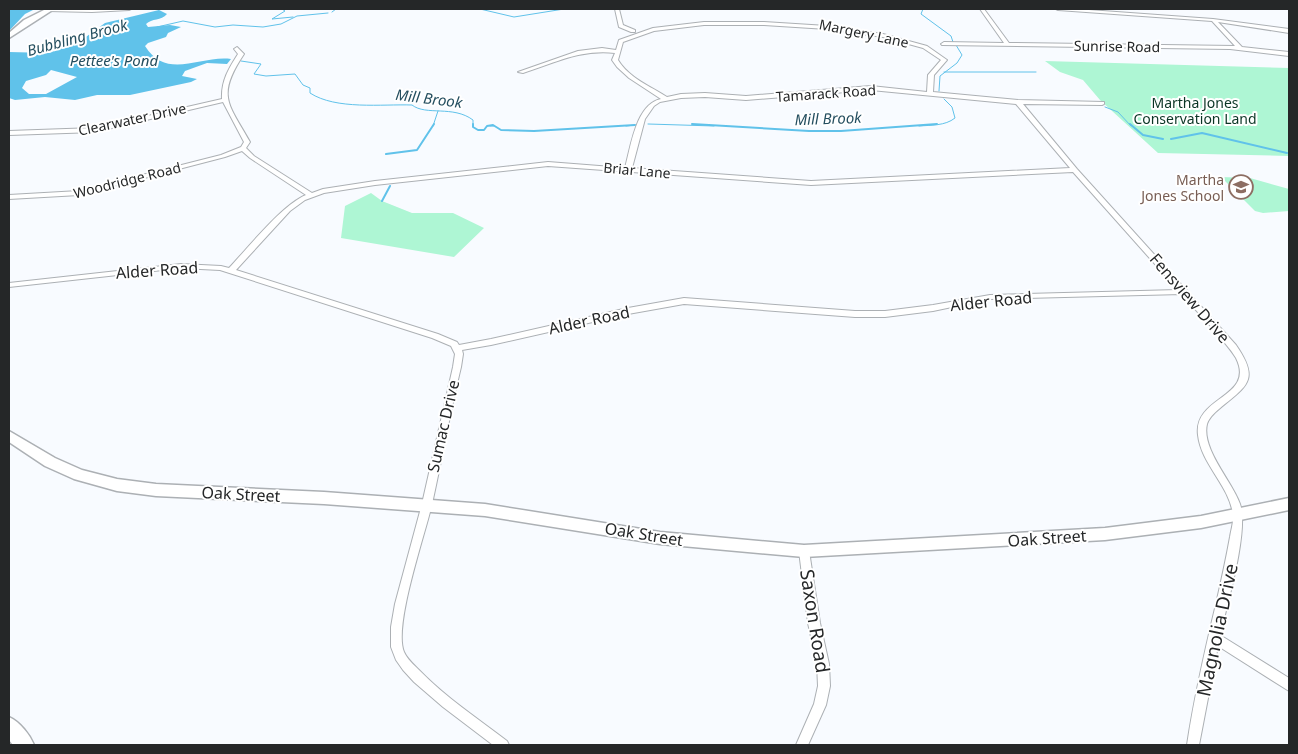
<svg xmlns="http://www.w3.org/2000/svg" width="1298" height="754" viewBox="0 0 1298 754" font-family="'Noto Sans',sans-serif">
<rect width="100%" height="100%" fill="#f8fbff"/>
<path fill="#aef6d4" d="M1045,61L1289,68V156L1158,153L1100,100L1083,80L1060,72Z
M1221,177L1250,178L1289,189V211L1263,213L1255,211Z
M371,193L382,201L412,213H453L484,228L454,257L341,238L345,206Z"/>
<path fill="#60c2ea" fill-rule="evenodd" d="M9,9H35L25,14L9,31Z
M159,10L167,14C161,21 152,18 146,24L148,27L170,25L181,27L168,33L166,37L148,43L145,46C167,81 200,55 231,59L227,64L207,63L185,71L182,76L197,79L191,82L130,95H97L75,100L45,97L15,100L9,98V52L49,53L79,42L105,23ZM51,70L77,77L46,94H29L22,88L26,81L46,75Z"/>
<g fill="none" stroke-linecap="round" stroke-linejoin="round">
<path stroke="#60c2ea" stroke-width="1" d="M282,9L285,11L272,19L293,17
M429,9H449
M480,9L514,17L564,9
M923,9L921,14L951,36L953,42
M332,12L336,9
M157,27L183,21L215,27L233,25L263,27L281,24L297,16L328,13
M241,61L261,64L254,74L266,76L295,74L303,85L310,88V93C336,110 382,104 412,105C426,116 453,105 473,120V126
M944,72H1036
M939,91L940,76L957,63L962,55L956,45
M1105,107L1118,112L1131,126
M648,124L714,126
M433,126L438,111
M490,126H494
M626,126L635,125
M919,126C931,125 945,126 955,118L952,107L944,99"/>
<path stroke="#60c2ea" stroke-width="2" d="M473,124V127L478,130H484L487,126L493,125L501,130L534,131L635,125
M692,124L809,131H841L937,124
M1130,124L1143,135L1163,139
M1171,139L1202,133L1287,153
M386,154L417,150L434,124
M382,201L390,186"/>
<g stroke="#acb0b4" stroke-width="2">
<path id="street" d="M46,9H131L129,10L92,12L48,11H46Z
M615,9H619L623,25L635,30V32H631L619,27Z
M980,9H984L1009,43L1235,46L1212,21L1058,10L1056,9H1075L1213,19L1289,29V33L1218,22L1242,47L1289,52V56L1230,49L942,45L941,44L944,42L1004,43Z
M704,22H764L827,26L883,34L927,46L947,60L934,75L933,92L1018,100L1104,102V104L1102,105L1023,104L1077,169L1236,345C1261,381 1246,386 1219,409C1214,413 1209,418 1207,424C1201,449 1232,481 1240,504C1249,530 1227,605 1220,635L1289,678V691L1218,646L1199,745H1187C1194,698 1205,650 1216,604C1221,582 1226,559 1230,537C1231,530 1234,522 1233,514C1229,485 1201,464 1198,435C1193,396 1256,398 1236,358C1230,348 1222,340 1215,331C1204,319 1193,307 1182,294L990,299L933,311L885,317H855L684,304L628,314L491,345L462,350L463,354L461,367C450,412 442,459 432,504C425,535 393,626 404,652C407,659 414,665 419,670C445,697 477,718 507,741L509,745H493L443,707L414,682L403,670L396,660L391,647V627L395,604L422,504L453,367L455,354L451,346L432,338L220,270L181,268L9,287V283L181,264L221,266L229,268C248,248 282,205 306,195L250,158L242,151L225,157L79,195L9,199V195L79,191L221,155L241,147L244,142L223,102L95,132L9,135V131L95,128L222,99C221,81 229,68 238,54L234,49L237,47L244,54C216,96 228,103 250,142L246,148L254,156L312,193L323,189L375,181L548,162L625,168C631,146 636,104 661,99L629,78L617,67L612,60L615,53C580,49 555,63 523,73L518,72L578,51L602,48L616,50L619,40L653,28ZM704,25H764L827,29L883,37L923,48L941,60L928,75L927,92L871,86L746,96L705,93L681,94L667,97C650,86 629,78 618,60L623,42L654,31ZM871,90L1016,104L1070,168L811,181L632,168L645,119L654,106L660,102L681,98L705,97L746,100ZM548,166L811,185L1073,172L1178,290L990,295L933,305L885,311H855L684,298L628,308L491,339L459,345L457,342L438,334L236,270L290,211L305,200L324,193L375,185Z
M804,547L808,548L809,551L820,623L829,664L830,686L826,705L808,745H796L814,704L818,686L817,664L808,623L799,551L800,548Z"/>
</g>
<g stroke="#acb0b4" stroke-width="3">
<path id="secondary" d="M46,9H54L9,38V33L24,20Z
M9,431L55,458L82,470L117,479L156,484L324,492L485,504L660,532L804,545L1105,528L1201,516L1289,498V510L1201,528L1105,540L804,557L660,544L485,516L324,504L156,496L117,491L74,479L45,466L9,442Z
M9,717C20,722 30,735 34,745H13L9,740Z"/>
</g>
<use href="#street" fill="#fff" fill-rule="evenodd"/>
<use href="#secondary" fill="#fff" fill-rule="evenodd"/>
</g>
<defs>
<g id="school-ring" transform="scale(1.25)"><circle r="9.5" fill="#fff" stroke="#8d6e63" stroke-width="1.5"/><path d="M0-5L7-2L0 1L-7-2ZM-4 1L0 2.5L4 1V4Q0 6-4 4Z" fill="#8d6e63"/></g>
</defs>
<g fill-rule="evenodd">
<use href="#school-ring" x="1241" y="187"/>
</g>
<g text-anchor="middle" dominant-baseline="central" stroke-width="4" stroke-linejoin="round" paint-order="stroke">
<g font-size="14" fill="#252728" stroke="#fff">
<text transform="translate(864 33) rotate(12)">Margery Lane</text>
<text transform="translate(1117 46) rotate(1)">Sunrise Road</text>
<text transform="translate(826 93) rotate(-4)">Tamarack Road</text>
<text transform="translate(132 119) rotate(-12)">Clearwater Drive</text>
<text transform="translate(637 170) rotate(5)">Briar Lane</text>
<text transform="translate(127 180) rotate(-14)">Woodridge Road</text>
</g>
<g font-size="14" fill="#0a3525" stroke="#fff">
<text x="1195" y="102">Martha Jones<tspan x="1195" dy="16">Conservation Land</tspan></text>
</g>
<g font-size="14" fill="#785e54" stroke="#fff" text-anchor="end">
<text x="1224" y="179">Martha<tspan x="1224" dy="16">Jones School</tspan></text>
</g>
<g font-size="15" font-style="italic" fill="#244e5f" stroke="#fff">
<text transform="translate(77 37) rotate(-15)">Bubbling Brook</text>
<text x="114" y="60">Pettee's Pond</text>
<text transform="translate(429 98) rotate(7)">Mill Brook</text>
<text transform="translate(828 118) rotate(-2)">Mill Brook</text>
</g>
<g font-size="16" fill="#252728" stroke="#fff">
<text transform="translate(157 270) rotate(-4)">Alder Road</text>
<text transform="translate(1190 298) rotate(49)">Fensview Drive</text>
<text transform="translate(991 301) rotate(-6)">Alder Road</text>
<text transform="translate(589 320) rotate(-12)">Alder Road</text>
<text transform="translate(443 426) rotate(-77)">Sumac Drive</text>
<text transform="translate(241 494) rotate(3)">Oak Street</text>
<text transform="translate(644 534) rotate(9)">Oak Street</text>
<text transform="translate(1047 538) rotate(-4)">Oak Street</text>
</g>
<g font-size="19" fill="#252728" stroke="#fff">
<text transform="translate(815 621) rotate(81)">Saxon Road</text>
<text transform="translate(1217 630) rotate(-78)">Magnolia Drive</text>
</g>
</g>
<rect width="1298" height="754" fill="none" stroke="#252728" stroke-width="20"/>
</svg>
